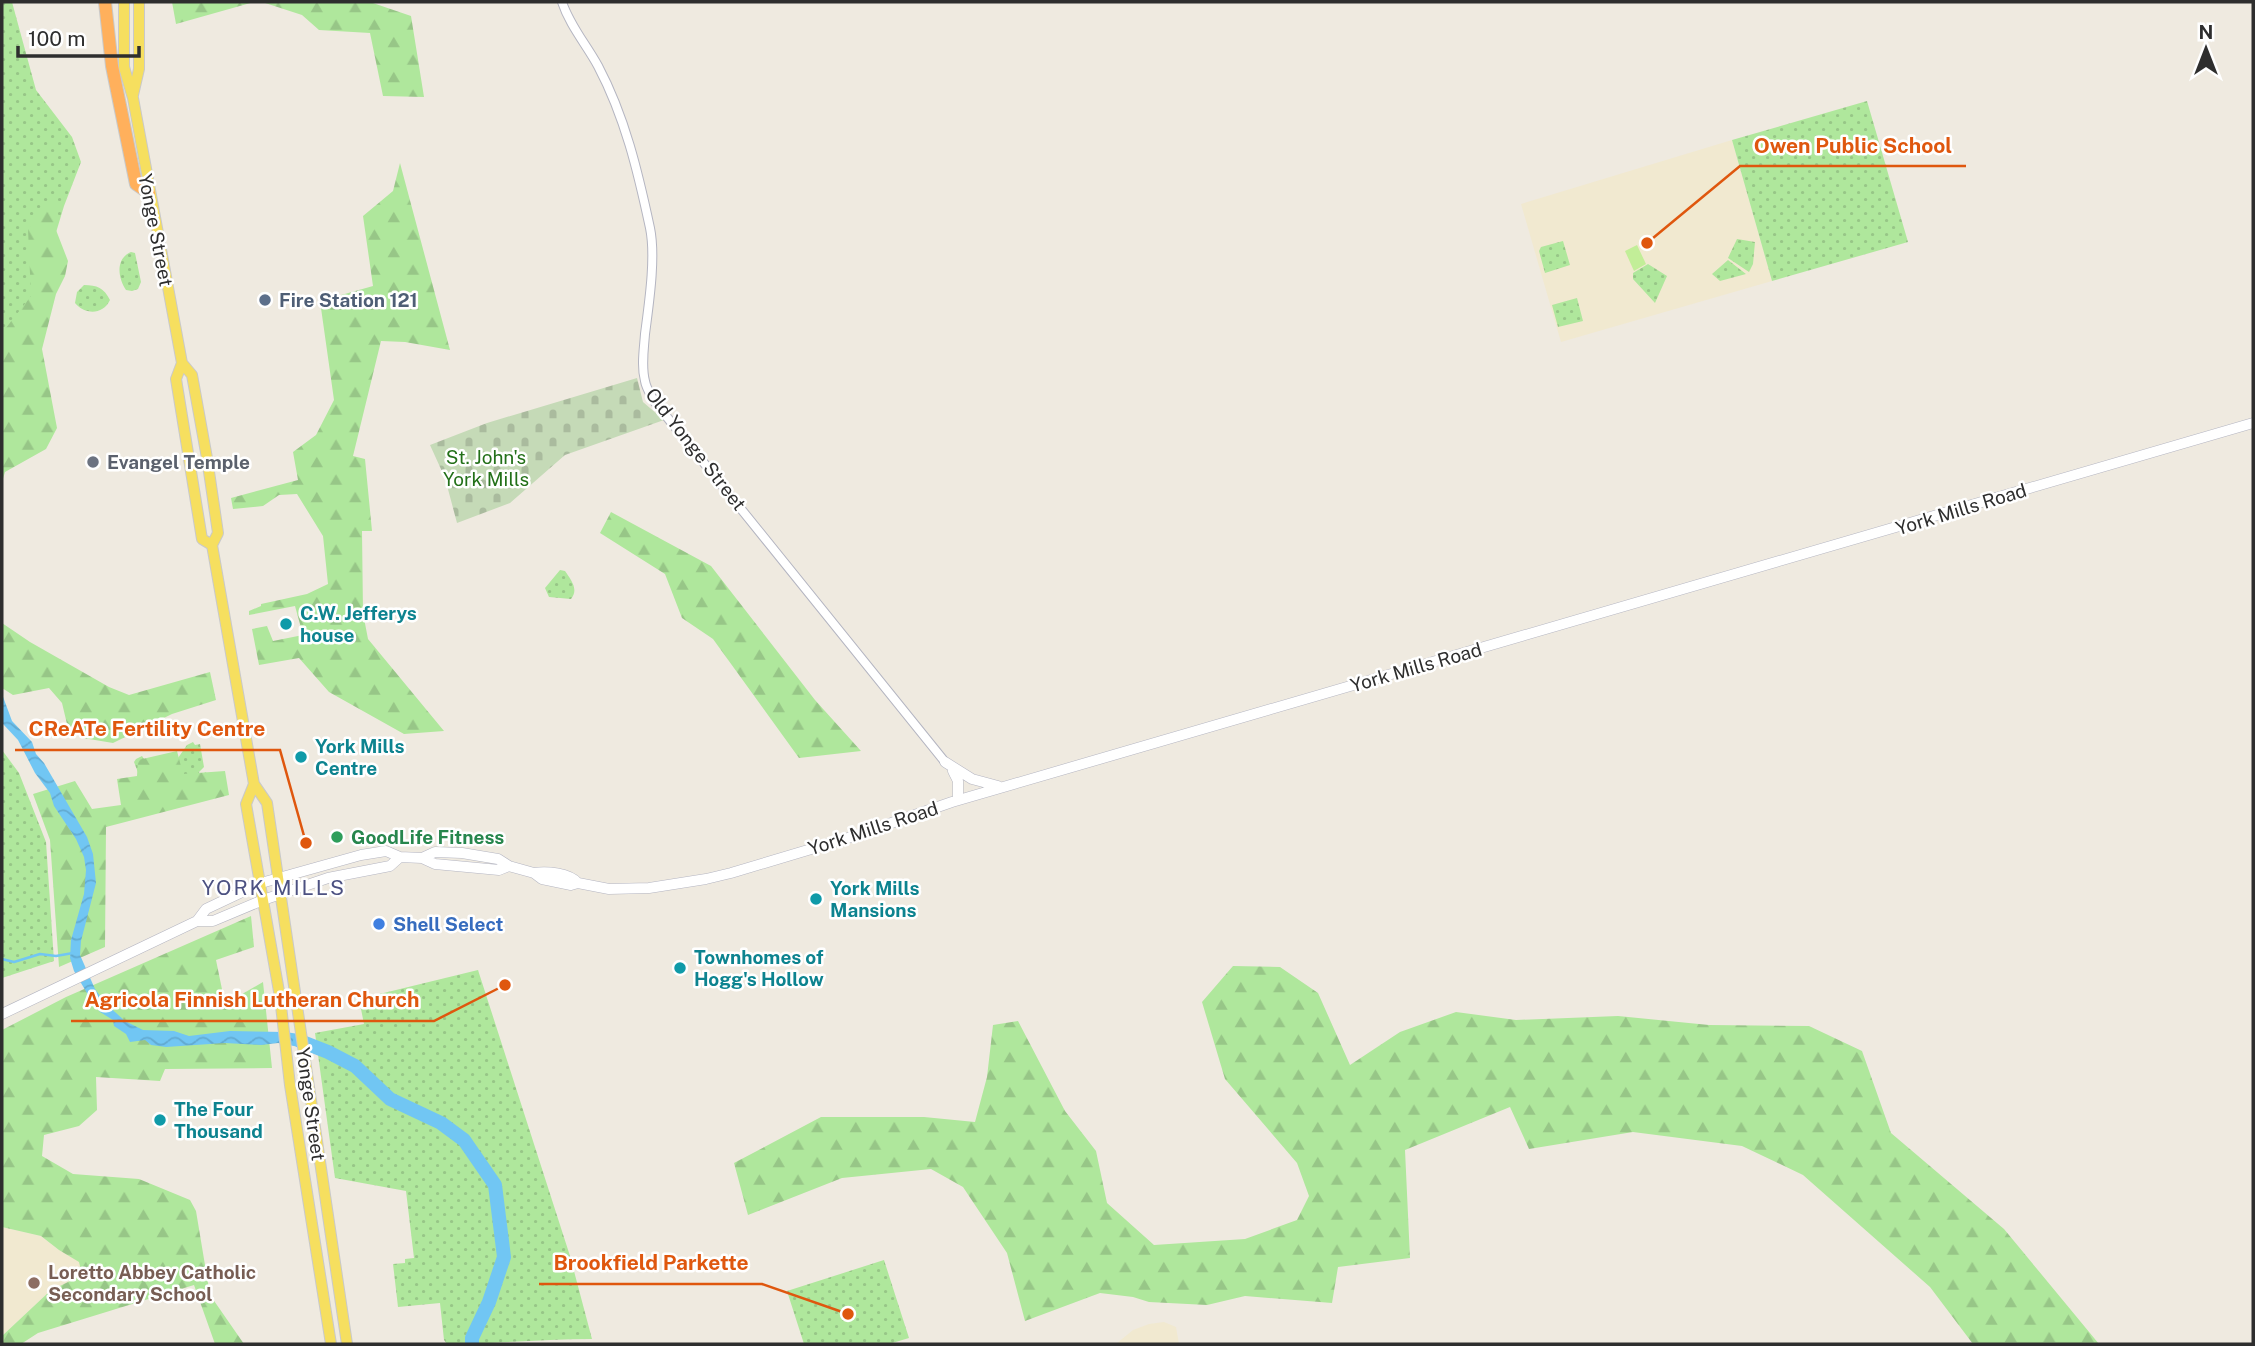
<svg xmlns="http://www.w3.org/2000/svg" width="2255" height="1346" viewBox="0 0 2255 1346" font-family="'Public Sans',sans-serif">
<defs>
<pattern id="green-dots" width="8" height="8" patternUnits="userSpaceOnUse" patternTransform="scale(1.75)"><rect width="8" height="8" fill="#afe79c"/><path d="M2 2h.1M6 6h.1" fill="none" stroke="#97c687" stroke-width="1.8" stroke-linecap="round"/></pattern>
<pattern id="forest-firs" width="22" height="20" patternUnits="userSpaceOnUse" patternTransform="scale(1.75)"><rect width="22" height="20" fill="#afe79c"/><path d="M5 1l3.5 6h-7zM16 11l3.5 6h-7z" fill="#97c687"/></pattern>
<pattern id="cemetery-stones" width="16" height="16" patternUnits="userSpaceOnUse" patternTransform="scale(1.75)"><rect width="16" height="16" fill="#c5dab7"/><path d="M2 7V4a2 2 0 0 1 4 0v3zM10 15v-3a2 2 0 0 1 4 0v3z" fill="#aabb9e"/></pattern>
<pattern id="water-waves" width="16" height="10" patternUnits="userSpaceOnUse" patternTransform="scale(1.75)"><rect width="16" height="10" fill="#71c6f3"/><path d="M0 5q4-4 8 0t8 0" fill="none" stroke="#62aad1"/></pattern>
</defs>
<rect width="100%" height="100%" fill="#efeae0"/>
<path fill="#f1e9d0" d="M1732,140L1772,281L1561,342L1521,204Z
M2,1227L41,1236L59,1250L80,1262L82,1275L50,1291L2,1336Z
M1164,1322L1176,1327L1179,1344H1116L1133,1330L1149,1324Z"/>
<path fill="url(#green-dots)" d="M2,2H12L36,90L72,137L81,162L64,206L25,335L2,357Z
M1867,101L1908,242L1772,281L1732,140Z
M1737,239L1755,242L1753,264L1749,272L1728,258Z
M1563,241L1570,265L1545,273L1539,251L1541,247Z
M131,252L135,253L141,282L138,289L132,291L126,290C118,278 115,259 131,252Z
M1728,260L1746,274L1720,281L1712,274Z
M1648,264L1667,276L1655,303L1633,279V273Z
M84,285C97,285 104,288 110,300C103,315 85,315 75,303L77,292Z
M1577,298L1583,321L1558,327L1552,305Z
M560,570L565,571C571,580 579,589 571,599L549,597L545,588Z
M193,742L195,745L200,744L204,767L199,772L200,775L206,772L211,788L139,775L134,762L136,759L142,756L144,759L178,758L187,745Z
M2,750L19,773L46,842L54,961L2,978Z
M478,970L570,1256L592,1339C544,1339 496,1344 447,1344L444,1340L440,1303L398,1307L393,1264L405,1263V1259L414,1258L406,1191L335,1178L315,1033L364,1024L359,999Z
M884,1260L909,1338L889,1344H804L787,1291Z"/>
<path fill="url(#forest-firs)" d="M172,2H254L176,24Z
M262,2H370L411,16L424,97L383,96L370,33L319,30L302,15Z
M400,163L450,350L405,342L381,341L353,456L365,459L372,531H362L363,613L368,639L444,731L404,734L329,692L299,658L259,665L252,629L267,626L273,641L303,635L295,606L249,615V611L261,606V604L307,594L328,584L323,536L297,494L279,495L263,506L233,509L231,498L298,480L293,452L316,435L334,400L320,301L373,286L363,216L393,191Z
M51,200L56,201V230L68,261L65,276L56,294L42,349L57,428L46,449L5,472L2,482V333L31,296L28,229Z
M611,512L711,566L815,700L861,751L799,758L713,639L682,618L665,574L600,533Z
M2,623L30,642L109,687L129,695L210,672L216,700L172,714L113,743L83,738L67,724L62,703L49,688L13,695L2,688Z
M177,751L183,774L225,771L229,795L106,827L105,947L59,967L50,840L33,794L75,781L92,809L121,805L117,779L137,776L138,760Z
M251,916L254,947L216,960L225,1004L263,982L272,1068L165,1069L160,1081L96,1077L97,1110L79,1126L44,1135L42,1156L73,1174L139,1179L190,1200L196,1211L210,1295L244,1344H215L194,1285L38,1333L21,1344H2V1336L50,1291L82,1275L79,1262L59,1250L41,1236L2,1227V1030L66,997Z
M1233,966L1280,967L1318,993L1350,1065L1400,1032L1456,1012L1516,1020L1618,1016L1709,1025L1809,1026L1862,1051L1891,1133L2004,1229L2099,1344H1973L1930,1287L1803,1175L1742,1146L1633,1132L1529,1149L1510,1107L1405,1150L1410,1258L1338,1267L1332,1303L1245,1296L1207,1305L1149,1302L1133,1297L1100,1293L1025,1321L1007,1253L963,1187L931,1169L842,1178L748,1215L734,1163L821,1117H924L975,1122L987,1077L993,1025L1018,1021L1065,1111L1096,1151L1107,1203L1154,1245L1245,1239L1297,1220L1309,1196L1297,1163L1225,1079L1202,1002Z"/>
<path fill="url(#cemetery-stones)" d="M637,378L643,402L664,420L565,455L510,503L457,523L445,478L430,445L487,423Z"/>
<path fill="#c2ee98" d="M1637,245L1646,264L1634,271L1625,251Z"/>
<path fill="url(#water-waves)" d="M2,694L12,721L32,742L36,754L44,763L87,837L93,854L96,883L81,941L80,955L95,989L105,1003L125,1021L143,1030L174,1031L189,1036L230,1031L285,1032L299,1034L315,1047H299L278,1043L261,1045L225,1043L166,1047L151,1045L145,1040L130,1042L126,1034L114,1026L113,1020L100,1012L91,1000L74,971L70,958L71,940L84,894L86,870L84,857L76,839L54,806L50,793L35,773L18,740L3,724Z"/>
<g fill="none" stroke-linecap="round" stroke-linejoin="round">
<path stroke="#71c6f3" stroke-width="2.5" d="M2,959L14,962L40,954L56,956L73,953"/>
<path stroke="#71c6f3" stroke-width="14" d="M300,1041L328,1052L355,1066L390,1099L441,1123L464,1140L495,1185L504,1257L489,1302L472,1338V1344"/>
<g stroke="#b4b5c1" stroke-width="10">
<path id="tertiary" d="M562,2C570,26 586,44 598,66C625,117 638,172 650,228C656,257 649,303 645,334C644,349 641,366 645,381C646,388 651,395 654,401L945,762"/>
</g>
<g stroke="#b4b5c1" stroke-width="11">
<path id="secondary" d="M945,762L972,779L998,786
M953,771L958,781V800
M422,858L435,864L499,870L509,866
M534,873C547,871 569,873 578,883
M197,921L206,909L261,883L361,855L386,851L400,857L422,858L435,852L462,853L498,859L509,866L534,873L542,879L571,885L578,883L609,889L649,888L706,879L731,873L848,838L952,802L2253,423
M2,1014L197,921H213L263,900L328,878L390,866L400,857"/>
</g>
<g stroke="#c9c9c9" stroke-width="12">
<path id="primary" d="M124,2V67L133,98L182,363L192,375L207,458L218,533L212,545L254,784L267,803L347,1344
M133,95L139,69V2
M182,363L176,379L202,539L212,545
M254,784L246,804L280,997L290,1085L331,1344"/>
</g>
<g stroke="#c9c9c9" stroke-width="14">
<path id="motorway" d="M105,2L112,66L136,184L149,193"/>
</g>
<use href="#tertiary" stroke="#fff" stroke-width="8"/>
<use href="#secondary" stroke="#fff" stroke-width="10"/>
<use href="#primary" stroke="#f6df5f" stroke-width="10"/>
<use href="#motorway" stroke="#ffb05c" stroke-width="12"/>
</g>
<circle fill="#5c6f8a" stroke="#fff" stroke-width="2.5" cx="265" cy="300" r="7"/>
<circle fill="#6b7280" stroke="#fff" stroke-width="2.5" cx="93" cy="462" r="7"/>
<g fill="#0f9aa8" stroke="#fff" stroke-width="2.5">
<circle cx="286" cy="624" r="7"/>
<circle cx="301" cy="757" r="7"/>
<circle cx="816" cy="899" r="7"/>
<circle cx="680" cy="968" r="7"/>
<circle cx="160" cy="1120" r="7"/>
</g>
<circle fill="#2e9e5b" stroke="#fff" stroke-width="2.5" cx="337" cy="837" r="7"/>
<circle fill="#3f7fe0" stroke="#fff" stroke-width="2.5" cx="379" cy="924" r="7"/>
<circle fill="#8d6e63" stroke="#fff" stroke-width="2.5" cx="34" cy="1283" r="7"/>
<g text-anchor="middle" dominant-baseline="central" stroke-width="5" stroke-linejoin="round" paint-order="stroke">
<g font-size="19" fill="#2e2e2e" stroke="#fff">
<text transform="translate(156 230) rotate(79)">Yonge Street</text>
<text transform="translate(696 449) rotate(52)">Old Yonge Street</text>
<text transform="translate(1961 509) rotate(-17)">York Mills Road</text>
<text transform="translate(1416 667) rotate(-16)">York Mills Road</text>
<text transform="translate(873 828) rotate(-18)">York Mills Road</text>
<text transform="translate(311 1104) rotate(82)">Yonge Street</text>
</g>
<g font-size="19" font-weight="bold" fill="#4e5e75" stroke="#fff" text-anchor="start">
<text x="279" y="300">Fire Station 121</text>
</g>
<g font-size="19" fill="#237019" stroke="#fff">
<text x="486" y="457">St. John's<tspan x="486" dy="22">York Mills</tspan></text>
</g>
<g font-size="19" font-weight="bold" fill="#5b616d" stroke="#fff" text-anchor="start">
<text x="107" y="462">Evangel Temple</text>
</g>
<g font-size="19" font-weight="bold" fill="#0d838f" stroke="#fff" text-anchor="start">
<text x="300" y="613">C.W. Jefferys<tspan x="300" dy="22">house</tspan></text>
<text x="315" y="746">York Mills<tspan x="315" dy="22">Centre</tspan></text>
<text x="830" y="888">York Mills<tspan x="830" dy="22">Mansions</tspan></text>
<text x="694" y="957">Townhomes of<tspan x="694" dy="22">Hogg's Hollow</tspan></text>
<text x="174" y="1109">The Four<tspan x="174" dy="22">Thousand</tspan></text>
</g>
<g font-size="19" font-weight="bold" fill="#27864d" stroke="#fff" text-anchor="start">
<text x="351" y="837">GoodLife Fitness</text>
</g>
<g font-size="19" font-weight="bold" fill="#366cbe" stroke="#fff" text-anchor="start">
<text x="393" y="924">Shell Select</text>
</g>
<g font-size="19" font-weight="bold" fill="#785e54" stroke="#fff" text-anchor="start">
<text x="48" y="1272">Loretto Abbey Catholic<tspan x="48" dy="22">Secondary School</tspan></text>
</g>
<g font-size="21" letter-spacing="2" fill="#4c5181" stroke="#fff">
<text x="274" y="887">YORK MILLS</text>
</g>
</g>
<path fill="none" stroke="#df570e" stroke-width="2.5" d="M1647 243L1740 166H1966M306 843L280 750H15M505 985L434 1021H71M848 1314L762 1284H539"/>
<g fill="#df570e" stroke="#fff" stroke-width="2.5">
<circle cx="1647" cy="243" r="7"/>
<circle cx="306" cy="843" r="7"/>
<circle cx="505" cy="985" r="7"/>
<circle cx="848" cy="1314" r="7"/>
</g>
<g font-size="21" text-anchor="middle" font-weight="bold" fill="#df570e" stroke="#fff" stroke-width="5" stroke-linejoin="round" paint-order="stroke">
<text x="1853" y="153">Owen Public School</text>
<text x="147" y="736">CReATe Fertility Centre</text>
<text x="252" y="1007">Agricola Finnish Lutheran Church</text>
<text x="651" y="1270">Brookfield Parkette</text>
</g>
<rect width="2255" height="1346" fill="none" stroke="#2e2e2e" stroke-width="7"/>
<g transform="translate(2206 49)" stroke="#ffffff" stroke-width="5" paint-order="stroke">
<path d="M0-5L12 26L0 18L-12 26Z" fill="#2e2e2e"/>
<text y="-10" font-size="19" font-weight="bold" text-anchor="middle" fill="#2e2e2e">N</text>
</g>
<path d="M18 46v10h121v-10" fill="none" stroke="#2e2e2e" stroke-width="3.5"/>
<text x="28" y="46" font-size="21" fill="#2e2e2e" stroke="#ffffff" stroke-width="5" paint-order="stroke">100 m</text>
</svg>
